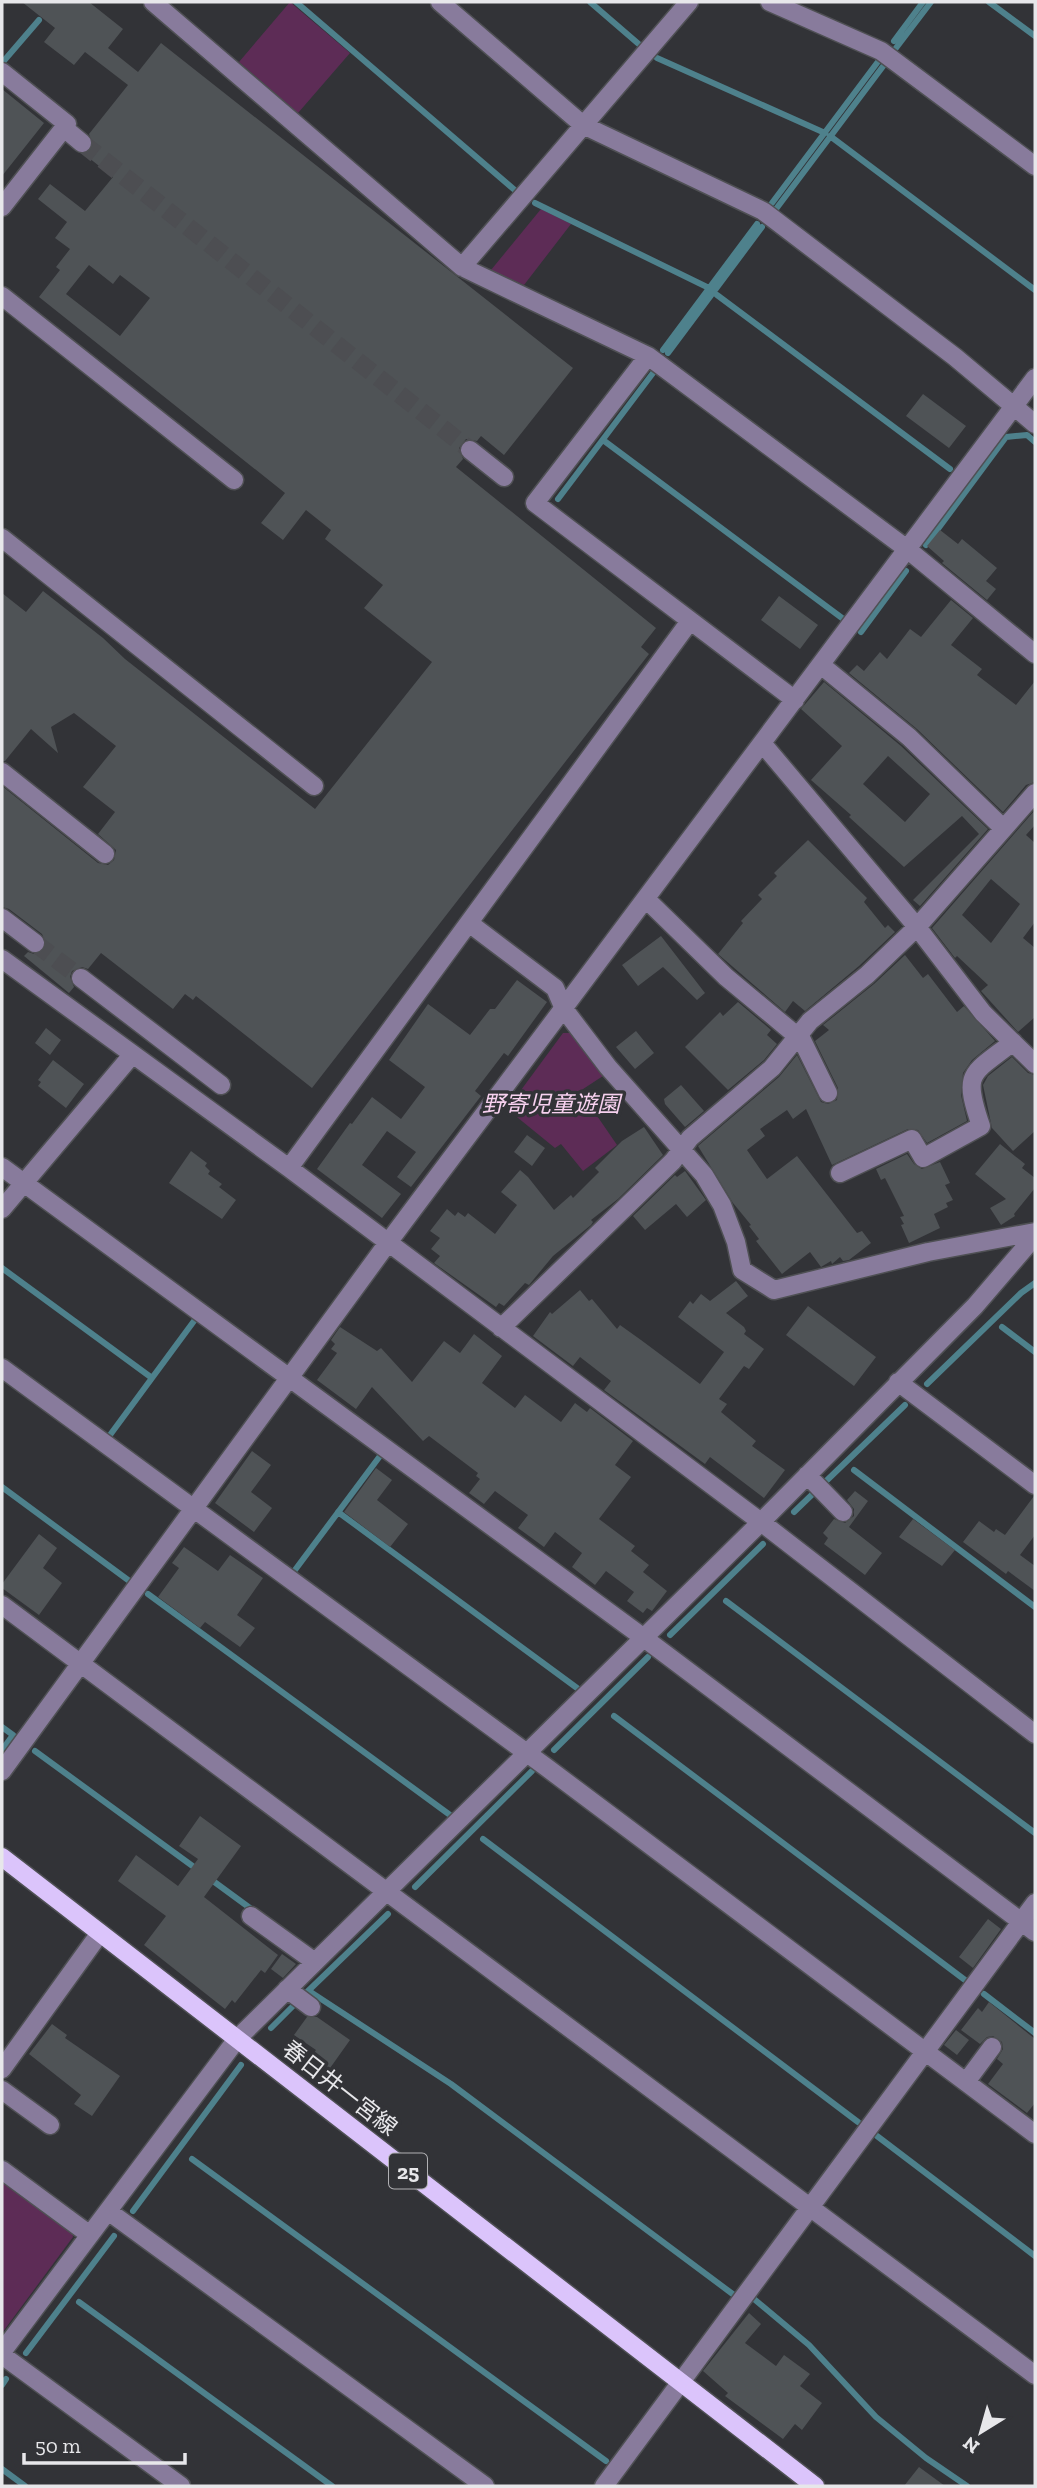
<svg xmlns="http://www.w3.org/2000/svg" width="1037" height="2488" viewBox="0 0 1037 2488" font-family="'Zilla Slab','Noto Sans JP',serif">
<rect width="100%" height="100%" fill="#323337"/>
<path fill="#5d2c56" d="M290,2L350,53L298,113L239,62Z
M541,209L571,224L524,285L491,270Z
M563,1033H573L603,1076L580,1091L617,1145L583,1171L561,1144L555,1148L507,1109Z
M2,2178L72,2230L73,2237L2,2333Z"/>
<g fill="none" stroke-linecap="round" stroke-linejoin="round">
<path stroke="#4e818c" stroke-width="6" d="M296,2L517,192
M590,2L641,46
M989,2L1035,36
M894,41L923,2
M896,48L931,2
M657,58L825,133
M2,63L39,20
M830,136L1035,290
M535,203L709,288
M772,203L877,63
M776,209L884,65
M717,295L950,469
M663,350L757,224
M668,353L762,227
M603,440L842,618
M558,499L653,373
M926,545L1006,437L1027,435L1035,442
M861,632L906,571
M2,1268L152,1378
M1002,1327L1035,1352
M927,1384L1021,1293L1035,1283
M110,1435L194,1321
M854,1470L1035,1607
M2,1487L128,1580
M338,1512L577,1688
M794,1512L905,1405
M295,1570L380,1456
M148,1594L450,1815
M726,1601L1035,1833
M670,1635L763,1544
M614,1716L965,1980
M2,1727L13,1735L2,1750
M554,1750L648,1657
M35,1751L198,1870
M483,1839L858,2122
M209,1878L254,1911
M415,1887L532,1771
M309,1991L451,2084L734,2295
M307,1992L388,1914
M984,1994L1035,2033
M271,2028L299,2000
M877,2136L1035,2256
M192,2159L606,2461
M133,2211L241,2065
M754,2299L809,2345L876,2417L926,2458L967,2486
M79,2302L332,2486
M26,2353L114,2236
M2,2385L6,2379
M2,2469L25,2486"/>
</g>
<path fill="#4f5356" fill-rule="evenodd" d="M22,2H89L123,29L108,48L138,72L161,43L573,368L504,455L481,436L477,441L466,439L459,448L463,459L456,467L656,628L641,647L649,654L312,1088L196,996L193,1000L185,994L173,1009L101,953L88,969L82,967L72,971L70,977L74,987L69,993L24,956L28,952L34,954L44,950L46,944L42,934L9,909L2,907V786L98,863L108,865L114,860L116,850L98,834L115,812L83,787L116,746L74,713L51,727L58,753L31,729L5,761H2V593L26,612L43,591L103,638L125,659L315,809L432,662L364,608L383,585L325,539L331,530L306,510L283,540L261,523L285,493L39,297L60,270L56,267L70,249L55,238L67,222L38,199L50,184L85,211L113,177L84,154L90,151L93,146L89,134L128,85L85,52L74,65L44,42L55,28ZM89,265L113,284L120,275L150,298L120,336L66,294Z
M2,89L44,123L2,176Z
M923,394L966,426L949,448L906,416Z
M940,530L958,544L962,539L997,568L986,581L996,589L987,600L942,563L944,561L927,546Z
M779,596L818,625L800,649L761,620Z
M951,600L973,618L951,645L982,669L977,675L1016,705L1035,681V782L1026,785L1003,812L917,729L849,673L857,665L864,671L880,652L887,659L910,629L921,637Z
M824,682L901,746L988,829L920,906L913,900L979,834L962,816L904,867L849,817L851,815L811,780L842,746L801,709ZM888,756L930,794L905,822L863,784Z
M1035,810V825L1026,835L1035,843V922L1023,938L1035,948V1017L1018,1032L981,991L988,985L957,956L955,958L932,928ZM991,879L1020,904L991,943L962,915Z
M808,840L867,898L864,902L885,928L888,925L895,932L859,966L805,1011L793,1001L785,1012L718,954L743,923L741,921L762,899L758,895L777,876L774,873Z
M661,936L705,993L697,1000L663,967L638,986L622,965Z
M905,955L923,978L928,974L957,1012L964,1006L995,1041L972,1060L963,1073L961,1095L967,1121L927,1143L918,1130L908,1129L832,1165L806,1109L793,1119L787,1110L760,1129L765,1136L747,1150L767,1179L797,1156L857,1233L862,1231L871,1243L849,1260L843,1261L840,1257L832,1264L831,1261L821,1267L810,1252L782,1274L756,1241L759,1239L749,1226L751,1225L733,1203L698,1146L779,1077L797,1055L821,1102L828,1104L837,1100L838,1088L815,1041L829,1030L823,1025L874,984Z
M517,980L547,1002L508,1056L504,1053L475,1091L481,1096L411,1187L397,1177L416,1152L387,1131L362,1165L401,1194L382,1218L317,1169L350,1123L352,1124L372,1097L401,1119L425,1087L389,1060L428,1004L470,1035L490,1009H495Z
M738,1002L771,1030L767,1035L777,1044L764,1060L728,1090L685,1047L720,1012L723,1016Z
M46,1028L61,1040L50,1055L35,1043Z
M636,1031L654,1053L635,1069L616,1047Z
M1012,1057L1028,1073L1035,1075V1131L1013,1151L992,1128L983,1085L988,1076Z
M53,1060L84,1084L66,1108L38,1086L41,1082L38,1080Z
M681,1085L704,1111L685,1127L665,1104L664,1099Z
M644,1127L663,1155L618,1199L591,1220L593,1222L591,1225L553,1256L529,1285L525,1283L504,1306L499,1303L496,1307L434,1263L440,1256L431,1249L440,1238L430,1231L447,1209L455,1216L458,1212L465,1217L468,1213L495,1234L517,1205L501,1192L520,1170L528,1177L554,1210L571,1195L573,1198L599,1172L595,1168L622,1141Z
M527,1135L545,1148L532,1166L514,1152Z
M1000,1144L1025,1164L1022,1168L1035,1178V1188L1014,1214L1015,1216L1001,1225L990,1208L1006,1199L975,1174Z
M191,1151L207,1163L205,1166L210,1171L208,1174L222,1184L219,1187L236,1200L222,1219L169,1183Z
M907,1154L914,1164L922,1169L940,1162L950,1183L945,1185L953,1200L946,1203L948,1207L934,1214L940,1228L909,1243L901,1225L904,1224L900,1217L904,1216L885,1178L881,1180L876,1169Z
M685,1171L706,1200L687,1217L676,1204L645,1230L633,1216L675,1175L677,1177Z
M736,1281L748,1296L726,1313L744,1327L746,1331L744,1334L764,1349L749,1369L744,1366L719,1399L727,1404L721,1412L756,1441L752,1446L785,1470L764,1498L710,1457L705,1464L604,1390L611,1381L580,1357L573,1366L533,1336L550,1312L552,1314L580,1290L589,1301L592,1299L617,1329L620,1325L641,1340L700,1384L724,1352L678,1317L690,1301L693,1304L701,1294L710,1301Z
M808,1306L876,1357L854,1386L786,1335Z
M340,1327L377,1351L381,1348L412,1382L444,1341L460,1353L474,1334L502,1356L482,1383L515,1408L525,1395L561,1422L575,1403L587,1412L590,1408L633,1441L615,1465L631,1477L599,1519L635,1546L631,1551L649,1565L643,1572L667,1591L652,1611L647,1608L643,1613L627,1601L634,1592L606,1571L595,1585L572,1567L582,1553L555,1532L544,1547L518,1528L528,1515L495,1491L484,1504L469,1493L480,1479L476,1476L478,1473L429,1436L423,1441L372,1387L356,1409L317,1380L337,1353L331,1349L335,1344L331,1340Z
M252,1451L271,1465L251,1492L272,1508L254,1532L215,1503Z
M376,1468L392,1480L377,1500L408,1524L390,1547L344,1512Z
M855,1491L868,1501L849,1527L882,1553L865,1575L824,1544L828,1538L823,1533L834,1519L845,1523L854,1516V1509L847,1500Z
M1034,1496L1035,1535L1020,1555L1035,1566V1591L1008,1571L1006,1574L963,1542L979,1521L994,1532L996,1529L1005,1535Z
M913,1519L955,1550L942,1566L899,1537Z
M39,1534L57,1548L43,1568L62,1583L39,1615L2,1588V1584Z
M184,1547L218,1571L230,1555L263,1578L237,1615L255,1628L240,1647L205,1622L200,1628L158,1597L179,1568L172,1563Z
M200,1816L241,1846L204,1897L278,1955L265,1973L261,1970L235,2003L232,2000L225,2009L144,1945L166,1916L118,1881L136,1855L178,1886L198,1859L179,1846Z
M988,1919L1001,1929L973,1968L959,1957Z
M282,1954L296,1964L283,1978L271,1969Z
M989,2002L1035,2039V2103L1027,2113L988,2084L1003,2064L997,2059L1003,2049L1002,2042L993,2036L987,2037L980,2044L961,2030L978,2008L982,2012Z
M307,2017H317L350,2040L323,2078L305,2065L316,2050L294,2035Z
M52,2024L67,2035L65,2038L120,2076L92,2116L74,2104L81,2095L29,2054Z
M956,2030L969,2040L957,2055L944,2045Z
M749,2313L761,2324L745,2343L776,2366L784,2355L810,2374L800,2386L822,2403L802,2430L795,2424L783,2439L725,2396L728,2393L703,2371Z
M919,2467L945,2486H904Z"/>
<g fill="none" stroke-linecap="round" stroke-linejoin="round">
<path stroke="#4d4e52" stroke-width="18" stroke-dasharray="18 9" stroke-linecap="butt" d="M82,143L470,450
M35,943L81,978"/>
<g stroke="#4f5054" stroke-width="21">
<path id="minor" d="M153,2L462,267L648,356L907,549L1035,654
M440,2L583,125L763,211L955,357L1035,424
M770,2L881,51L1035,166
M2,72L67,124L2,207
M64,128L82,143
M462,267L689,2
M2,296L234,480
M648,356L535,503L795,700
M470,450L504,477
M2,538L314,786
M821,665L909,737L1003,828
M762,743L917,927L983,1013L1035,1064
M2,772L105,854
M646,899L726,977L797,1036
M2,918L35,943
M469,923L555,988L564,1009L608,1067L704,1175L722,1205L736,1242L742,1270L774,1290L928,1252L1035,1232
M2,959L289,1168L761,1522L1035,1734
M81,978L221,1085
M799,1034L828,1093
M2,1167L644,1638L1035,1932
M289,1168L690,621
M840,1173L912,1139L923,1158L981,1126C962,1071 971,1075 1013,1042
M2,1209L132,1055
M501,1328L673,1161L690,1138L772,1068L810,1021L867,975L917,927L1035,793
M2,1368L546,1767L1035,2134
M898,1382L1035,1485
M807,1475L843,1512
M2,1605L1035,2375
M2,1771L387,1244L1035,378
M251,1916L315,1962
M287,1989L311,2007
M2,2069L100,1933
M966,2082L992,2047
M2,2090L50,2125
M2,2170L90,2235
M108,2211L485,2486
M2,2352L237,2039L761,1522L975,1306L1035,1236
M2,2355L181,2486
M604,2486L1035,1903"/>
</g>
<g stroke="#4f5054" stroke-width="21">
<path id="major" d="M2,1857L815,2486"/>
</g>
<use href="#minor" stroke="#887b9c" stroke-width="18"/>
<use href="#major" stroke="#dbc4fb" stroke-width="18"/>
</g>
<g text-anchor="middle" dominant-baseline="central" stroke-width="7" stroke-linejoin="round" paint-order="stroke">
<rect fill="#323337" stroke="#b1b1b4" stroke-width="2" x="389" y="2153.5" width="38" height="35" rx="5"/>
<g font-size="21" font-weight="bold" fill="#e7e7ea">
<text x="408" y="2171">25</text>
</g>
<g font-size="23" font-style="italic" fill="#f7d1ef" stroke="#323337">
<text x="551" y="1104">野寄児童遊園</text>
</g>
<g font-size="23" fill="#e7e7ea" stroke="#323337">
<text transform="translate(340 2088) rotate(38)">春日井一宮線</text>
</g>
</g>
<rect width="1037" height="2488" fill="none" stroke="#e7e7ea" stroke-width="7"/>
<g transform="translate(981 2432) rotate(217)" stroke="#323337" stroke-width="5" paint-order="stroke">
<path d="M0-5L12 26L0 18L-12 26Z" fill="#e7e7ea"/>
<text y="-10" font-size="19" font-weight="bold" text-anchor="middle" fill="#e7e7ea">N</text>
</g>
<path d="M24 2453v10h161v-10" fill="none" stroke="#e7e7ea" stroke-width="3.5"/>
<text x="35" y="2453" font-size="21" fill="#e7e7ea" stroke="#323337" stroke-width="5" paint-order="stroke">50 m</text>
</svg>
